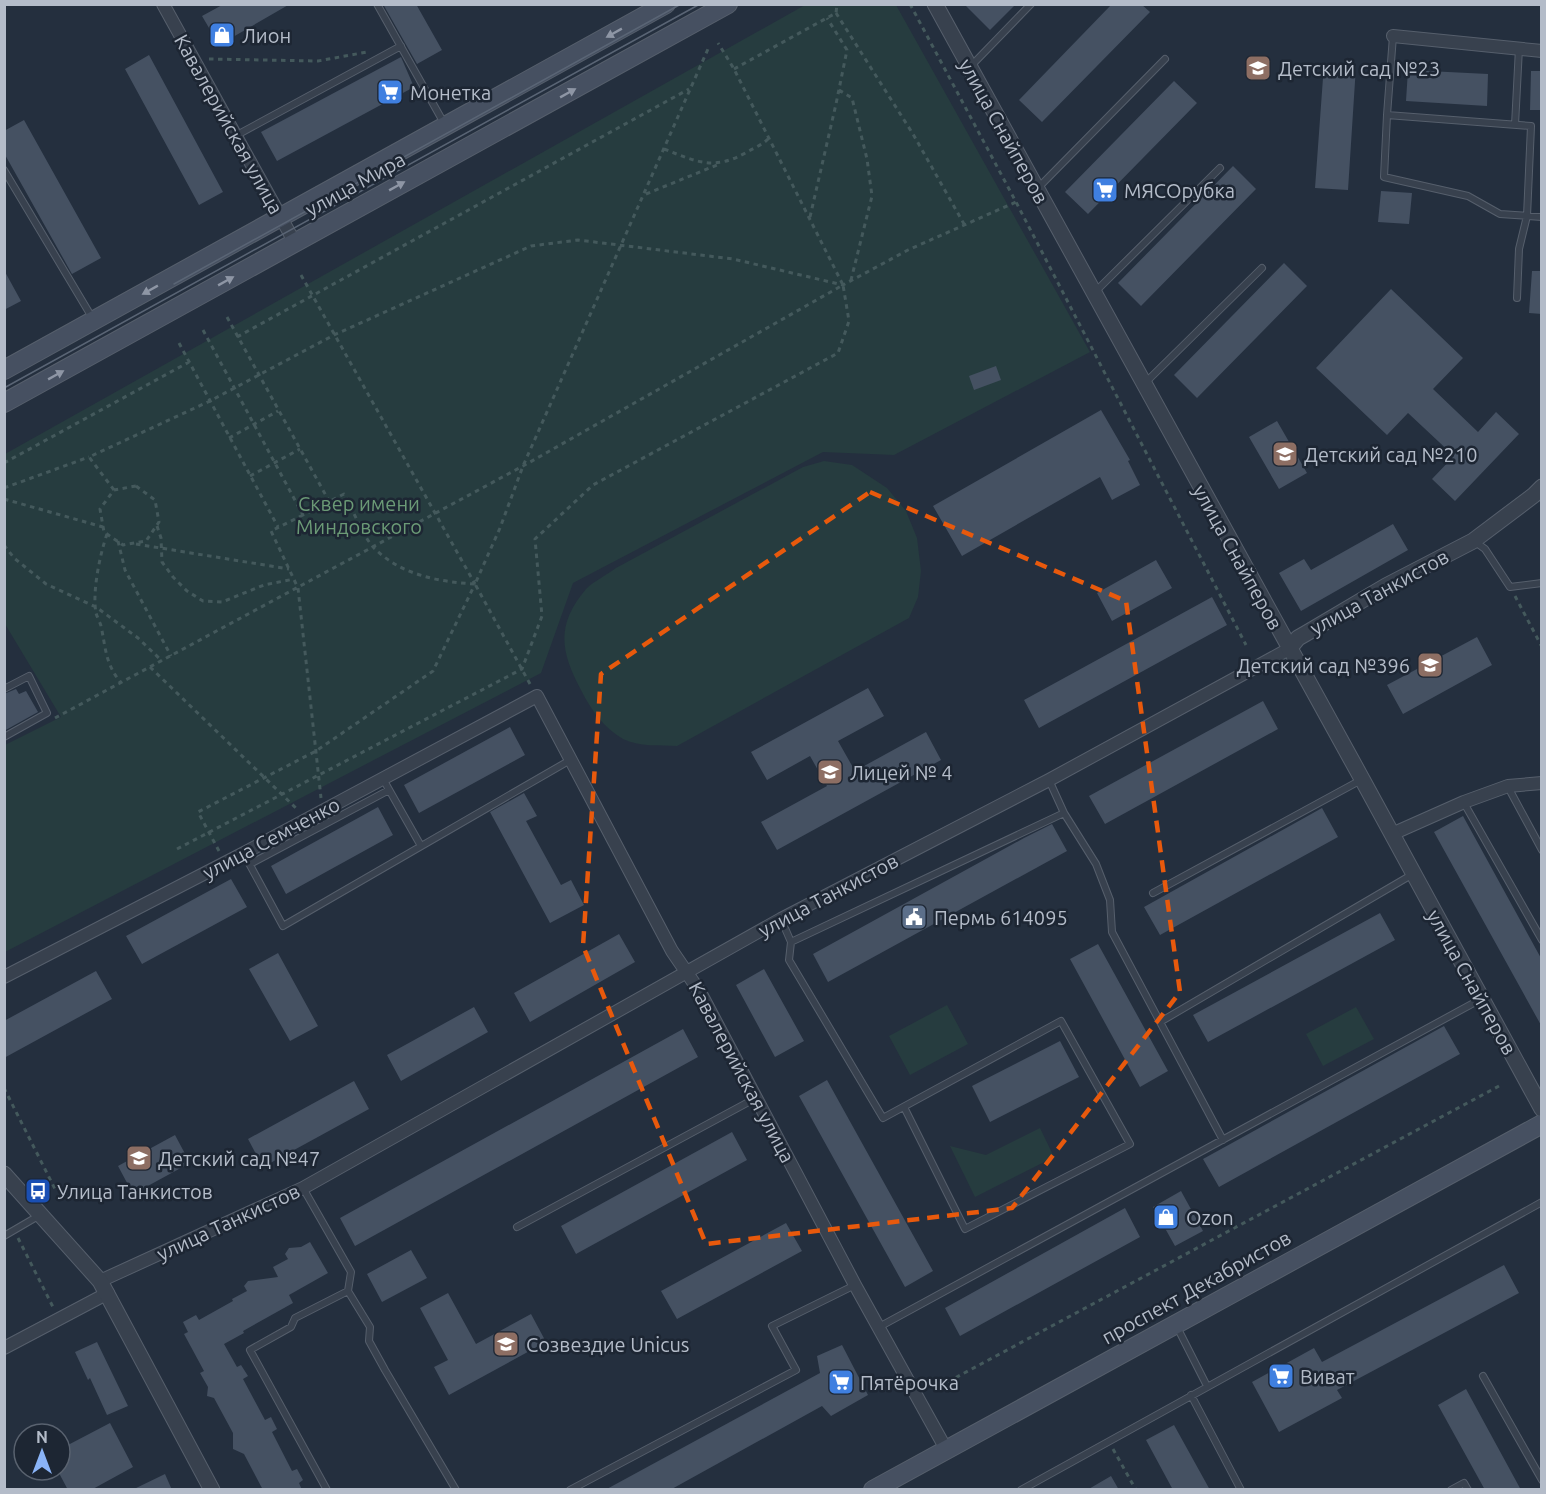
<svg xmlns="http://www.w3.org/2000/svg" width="1546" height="1494" viewBox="0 0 1546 1494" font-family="Ubuntu,sans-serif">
<rect width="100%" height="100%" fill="#242f3e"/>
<path fill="#263c3f" d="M805,5H896L1090,352L894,455L823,452L573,583L541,673L5,952V745L61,717L5,624V454Z
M824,461L852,465L887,488L906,511L917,538L921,571L918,597L909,618L677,746C660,745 639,747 623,739C604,728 591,710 581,690C561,652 555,626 586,589C594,581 607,575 616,568L803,467Z
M947,1005L968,1044L910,1075L889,1036Z
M1356,1007L1374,1039L1323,1066L1306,1034Z
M1040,1128L1054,1157L975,1197L950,1146L986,1155Z"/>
<path fill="#455162" d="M224,4H290L219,45L202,16Z
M383,4H416L442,50L417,64Z
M964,4H1016L990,30Z
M1112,4H1141L1150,12L1042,122L1019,100Z
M149,55L223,192L199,205L125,69Z
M401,57L414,87L277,161L261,132Z
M1324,64L1356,66L1348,190L1315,188Z
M1408,70L1488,74L1487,106L1406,101Z
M1531,71H1542V110H1530Z
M1174,81L1197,103L1088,214L1065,192Z
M24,120L101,258L72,274L4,153V131Z
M1233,166L1256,189L1141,306L1118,283Z
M1381,191L1412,193L1409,224L1378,222Z
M1284,263L1307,286L1197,398L1174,375Z
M4,270L21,301L4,310Z
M1532,271H1542V314L1529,313Z
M1391,289L1463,358L1433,389L1478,432L1496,412L1519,434L1455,501L1432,479L1454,456L1408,413L1387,435L1316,368Z
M996,366L1001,380L974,390L969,376Z
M1101,410L1130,460L1128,461L1140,485L1112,500L1100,477L962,556L933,506Z
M1277,421L1307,473L1279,489L1249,437Z
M1393,524L1408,550L1301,611L1279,573L1304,559L1311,570Z
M1156,560L1172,588L1112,621L1097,593Z
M1212,597L1227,625L1039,728L1024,700Z
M1477,637L1492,665L1403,714L1387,685Z
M868,688L884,716L838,741L855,771L926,732L941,760L777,850L761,822L827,786L810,756L767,780L751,752Z
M16,689L19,694L26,691L38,712L4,731V694Z
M1263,701L1278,729L1105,824L1089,796Z
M510,727L525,755L419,813L404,785Z
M524,793L537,816L526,821L561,885L571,880L584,905L550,923L490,812Z
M378,807L393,835L286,894L271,866Z
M1322,808L1338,837L1160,935L1144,907Z
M1463,816L1542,960V1027L1434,832Z
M1052,824L1067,851L828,982L813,954L1024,838Z
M231,879L247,907L142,964L126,936Z
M1380,913L1395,940L1208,1042L1193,1015Z
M619,934L635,962L530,1022L514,993Z
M1098,944L1168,1071L1140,1087L1070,959Z
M278,953L318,1026L290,1041L249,969Z
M764,969L804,1041L775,1057L736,985Z
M96,971L112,999L4,1058V1021Z
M474,1007L488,1032L401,1081L387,1055Z
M1444,1026L1460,1054L1219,1187L1203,1159Z
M683,1029L698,1057L355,1246L340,1218Z
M1060,1041L1079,1077L990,1122L972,1086Z
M827,1080L933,1271L905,1287L799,1096Z
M354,1081L369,1109L263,1167L248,1139Z
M732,1132L747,1160L576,1254L561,1226Z
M175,1135L190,1163L133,1194L118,1166Z
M1181,1191L1203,1231L1175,1246L1153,1207Z
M1125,1208L1140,1237L960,1336L945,1308Z
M786,1223L802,1251L677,1319L661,1291Z
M310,1242L328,1273L289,1295L293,1303L243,1331L244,1333L224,1344L237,1367L241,1365L248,1376L243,1379L265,1420L271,1417L277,1429L272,1432L292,1471L297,1469L303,1480L299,1483L302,1490H263L244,1454L233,1449V1433L214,1398L207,1396L208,1387L200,1373L204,1371L184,1334L188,1332L183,1322L196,1315L199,1320L233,1301L232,1299L247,1291L244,1286L248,1281L278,1277L273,1267L288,1259L285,1254L289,1248L301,1247Z
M411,1250L427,1278L382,1302L367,1274Z
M1504,1265L1519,1293L1337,1390L1342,1398L1279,1432L1252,1382L1314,1348L1322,1362Z
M448,1293L476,1344L531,1314L546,1342L449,1395L434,1367L448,1360L420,1308Z
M97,1342L128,1406L107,1415L90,1378L88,1380L75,1352Z
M842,1345L868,1395L831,1416L822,1406L670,1490H605L820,1373L817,1356Z
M1466,1389L1521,1490H1485L1438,1405Z
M110,1423L133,1467L91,1490H68L60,1475V1455L70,1449L68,1445Z
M1174,1425L1210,1490H1173L1146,1440Z
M165,1474L172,1490H132Z
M1111,1476L1119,1490H1087Z"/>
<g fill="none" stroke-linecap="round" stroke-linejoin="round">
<g stroke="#565f6c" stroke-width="8">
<path id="service" d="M377,4L445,125
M1393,36L1387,115L1531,126L1527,216L1519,249L1517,298
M971,66L1031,4
M1387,115L1384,177L1468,196L1500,214L1542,217
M1515,125L1519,48
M237,135L401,46
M4,170L93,319
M1037,189L1165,59
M1094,293L1220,168
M1144,384L1262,268
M1474,541L1485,549L1510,587L1542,583
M4,689L29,676L47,713L4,737
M383,779L421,846
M1508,787L1542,850
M1464,803L1542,940
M1064,813L1096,864L1110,900L1112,932L1223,1140
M244,854L283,926L572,759
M250,864L389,790
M1153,893L1361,780
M781,919L791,942L1064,813L1049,780
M791,942L789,960L883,1118L1061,1021L1130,1144L965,1229L904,1107
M1160,1022L1413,874
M303,1188L351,1272L348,1291L370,1327L369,1341L385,1370L456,1490
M517,1227L756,1098
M4,1236L40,1215
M1176,1325L1207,1386
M879,1327L1481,999
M1483,1376L1542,1480
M1191,1395L1241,1490
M327,1490L250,1350L291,1327L295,1318L348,1291
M570,1490L796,1370L772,1326L855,1285
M1021,1490L1542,1202
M1451,1490L1464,1483L1468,1490"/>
</g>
<g stroke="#565f6c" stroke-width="14">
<path id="minor" d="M163,4L295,243
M1393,36L1542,51
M1392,834L1464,802L1508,786L1542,783
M4,977L244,853L537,696L672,951L700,992L855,1285L946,1449
M100,1281L303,1188L781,919L1049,780L1289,649
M4,1348L108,1293"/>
</g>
<g stroke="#565f6c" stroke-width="17">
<path id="tertiary" d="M935,4L1362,779L1542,1109
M1289,649L1298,638L1305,634L1386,586L1473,541L1534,495L1542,487
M4,1174L100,1281L212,1490"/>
</g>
<g stroke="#565f6c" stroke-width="20">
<path id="secondary" d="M4,370L666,4
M4,403L728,4
M873,1490L1542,1124"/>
</g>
<path stroke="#44595c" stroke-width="3" stroke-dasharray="4.5 4.5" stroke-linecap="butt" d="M910,4L1016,202L1246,645
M956,5L957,4
M836,13L913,134L964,224
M209,59L318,61L367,52
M734,69L836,13L837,4
M839,90L852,98L867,159L872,196L851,280
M664,149C697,162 714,171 747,152C754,148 762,145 768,139
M646,194L717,165
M810,217L836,104L847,50L827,18
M301,275L475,584
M227,317L329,501
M203,330L303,515L344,494C352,508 364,538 374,548C401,575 439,582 475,584
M237,337L689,89
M179,343L278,527
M229,438L278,411
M4,463L189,362
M250,476L300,449
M136,486L155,500L159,522L146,541L123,545L104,532L100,509L114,490Z
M4,488L89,457
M114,490L89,457L210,401L334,335L531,246L578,240L733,259L843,285L908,250L1016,202
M4,499L103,527
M303,515L271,531L298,588L321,798
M157,526L161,538L162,562L173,577L187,591L203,601L222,602L264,585L294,579
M107,534C100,554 92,592 96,613C97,617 100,622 101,626C106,649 105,663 121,683
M118,541L125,570L171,656
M136,544L289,569
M4,545L14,558L46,584L96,607L138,638L162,661
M1515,596L1542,647
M150,667L298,810
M530,684L475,584L500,528L523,466L708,49
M55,718L523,466L843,285L734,69L718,43
M177,849L522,669L542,616L535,539L593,485L838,353L849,321L843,285
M219,851L198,812L316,751L433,671L475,584
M4,1088L55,1189
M18,1238L53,1307
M940,1386L1499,1086
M1113,1449L1136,1490"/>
<use href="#service" stroke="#38414e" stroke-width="6"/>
<use href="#minor" stroke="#38414e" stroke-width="12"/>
<use href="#tertiary" stroke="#38414e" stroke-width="15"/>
<use href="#secondary" stroke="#465061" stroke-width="18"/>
<path stroke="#5a6575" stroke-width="1.5" d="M174,284L681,4
M4,388L700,4"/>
</g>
<defs><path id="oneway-solid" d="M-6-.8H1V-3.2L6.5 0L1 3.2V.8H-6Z" transform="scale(1.5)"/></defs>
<g fill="#8e96a5">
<use href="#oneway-solid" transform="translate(614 33) rotate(151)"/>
<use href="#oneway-solid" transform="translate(568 93) rotate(-29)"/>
<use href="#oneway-solid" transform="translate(397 186) rotate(-29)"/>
<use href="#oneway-solid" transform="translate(226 281) rotate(-29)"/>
<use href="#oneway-solid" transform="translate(150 290) rotate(151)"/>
<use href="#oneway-solid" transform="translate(56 375) rotate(-29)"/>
</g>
<path fill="none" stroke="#e8590c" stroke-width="4.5" stroke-dasharray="12 8" stroke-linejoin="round" d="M870,492L1126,601L1180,992L1012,1208L706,1244L583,946L601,674Z"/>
<defs>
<g id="shop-square" transform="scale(1.35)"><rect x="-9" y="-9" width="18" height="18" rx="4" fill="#3f7fe0" stroke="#1d2633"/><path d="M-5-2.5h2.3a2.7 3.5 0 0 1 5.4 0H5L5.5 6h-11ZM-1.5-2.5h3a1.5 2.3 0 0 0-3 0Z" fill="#fff"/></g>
<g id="school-square" transform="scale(1.35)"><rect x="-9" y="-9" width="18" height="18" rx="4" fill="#8d6e63" stroke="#1d2633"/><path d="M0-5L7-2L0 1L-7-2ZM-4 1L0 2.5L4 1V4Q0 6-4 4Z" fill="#fff"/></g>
<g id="supermarket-square" transform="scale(1.35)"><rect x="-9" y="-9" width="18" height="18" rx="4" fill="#3f7fe0" stroke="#1d2633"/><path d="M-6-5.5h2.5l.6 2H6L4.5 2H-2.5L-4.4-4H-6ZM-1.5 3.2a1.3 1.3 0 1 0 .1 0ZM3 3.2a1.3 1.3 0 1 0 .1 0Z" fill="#fff"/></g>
<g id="civic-square" transform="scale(1.35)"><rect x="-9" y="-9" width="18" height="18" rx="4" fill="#5c6f8a" stroke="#1d2633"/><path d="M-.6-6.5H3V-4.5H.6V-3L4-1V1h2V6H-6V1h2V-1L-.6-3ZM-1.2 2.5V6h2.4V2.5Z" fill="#fff"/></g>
<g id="bus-square" transform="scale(1.35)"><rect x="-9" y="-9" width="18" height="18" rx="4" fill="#1a4fb4" stroke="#1d2633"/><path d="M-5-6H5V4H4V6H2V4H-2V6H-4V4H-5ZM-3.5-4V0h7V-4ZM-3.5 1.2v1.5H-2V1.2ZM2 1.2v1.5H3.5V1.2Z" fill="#fff"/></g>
</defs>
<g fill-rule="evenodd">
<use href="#shop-square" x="222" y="35"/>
<use href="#school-square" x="1258" y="68"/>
<use href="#supermarket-square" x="390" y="92"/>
<use href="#supermarket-square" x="1105" y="190"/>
<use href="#school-square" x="1285" y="454"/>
<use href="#school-square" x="1430" y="665"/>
<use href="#school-square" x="830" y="772"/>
<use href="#civic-square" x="914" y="917"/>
<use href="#school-square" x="139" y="1158"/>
<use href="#bus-square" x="38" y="1191"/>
<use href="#shop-square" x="1166" y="1217"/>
<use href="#school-square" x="506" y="1344"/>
<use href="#supermarket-square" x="1281" y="1376"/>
<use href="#supermarket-square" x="841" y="1382"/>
</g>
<g text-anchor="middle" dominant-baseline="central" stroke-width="5" stroke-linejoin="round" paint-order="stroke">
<g font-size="20" fill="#b4bcc9" stroke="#1d2633" text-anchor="start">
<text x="242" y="35">Лион</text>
<text x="1278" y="68">Детский сад №23</text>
<text x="410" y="92">Монетка</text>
<text x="1124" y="190">МЯСОрубка</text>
<text x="1304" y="454">Детский сад №210</text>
<text x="1410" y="665" text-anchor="end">Детский сад №396</text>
<text x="850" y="772">Лицей № 4</text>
<text x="934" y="917">Пермь 614095</text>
<text x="158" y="1158">Детский сад №47</text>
<text x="57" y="1191">Улица Танкистов</text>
<text x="1186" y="1217">Ozon</text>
<text x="526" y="1344">Созвездие Unicus</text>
<text x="1300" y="1376">Виват</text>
<text x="860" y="1382">Пятёрочка</text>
</g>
<g font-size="20" fill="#b4bcc9" stroke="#1d2633">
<text transform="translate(229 124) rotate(61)">Кавалерийская улица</text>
<text transform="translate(1004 131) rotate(61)">улица Снайперов</text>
<text transform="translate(355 184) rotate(-29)">улица Мира</text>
<text transform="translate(1238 557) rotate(61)">улица Снайперов</text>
<text transform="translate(1379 592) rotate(-29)">улица Танкистов</text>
<text transform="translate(271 838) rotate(-28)">улица Семченко</text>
<text transform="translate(828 895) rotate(-28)">улица Танкистов</text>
<text transform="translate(1472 982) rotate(61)">улица Снайперов</text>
<text transform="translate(742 1072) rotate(62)">Кавалерийская улица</text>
<text transform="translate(228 1222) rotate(-25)">улица Танкистов</text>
<text transform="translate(1196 1287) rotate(-29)">проспект Декабристов</text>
</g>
<g font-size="20" fill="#6b9a76" stroke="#1d2633">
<text x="359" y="503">Сквер имени<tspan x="359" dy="23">Миндовского</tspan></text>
</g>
</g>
<rect width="1546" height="1494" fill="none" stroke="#b4bcc9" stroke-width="12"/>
<g transform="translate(42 1452)"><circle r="28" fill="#1d2633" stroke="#59626f" stroke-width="1.5"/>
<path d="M0-4.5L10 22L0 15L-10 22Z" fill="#8ab4f8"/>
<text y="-9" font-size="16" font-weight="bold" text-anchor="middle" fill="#b4bcc9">N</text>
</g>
</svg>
